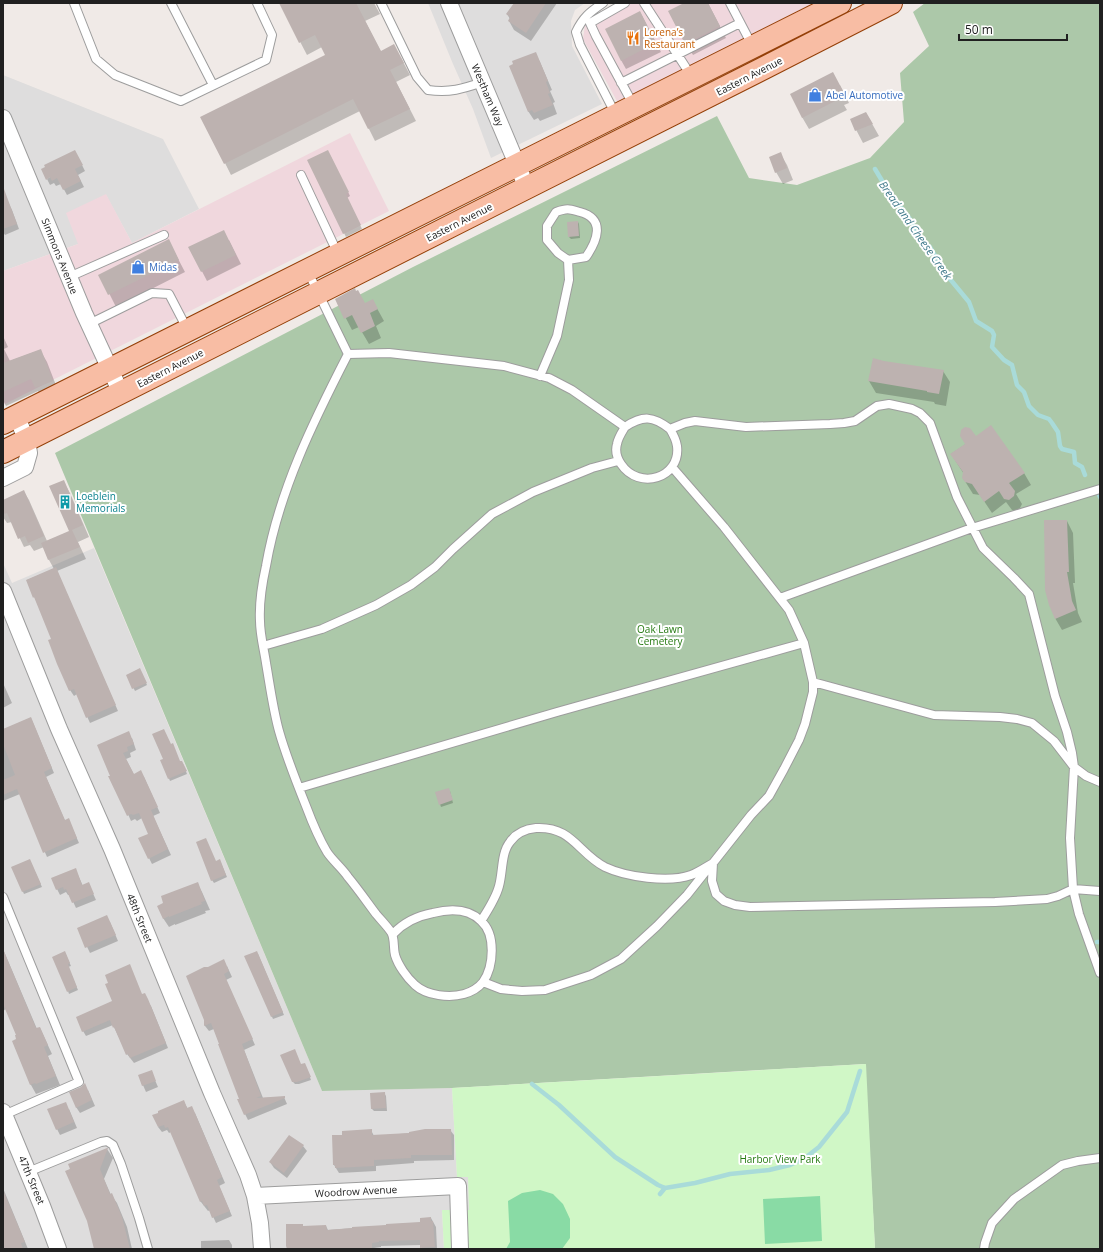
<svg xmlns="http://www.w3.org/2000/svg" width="1103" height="1252" viewBox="0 0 1103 1252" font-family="'Open Sans',sans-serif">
<rect width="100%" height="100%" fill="#f0eae7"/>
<path fill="#dedddd" d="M428,3H585L575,10L571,21L572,46L602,104L491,158L473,109L453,64Z
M3,75L163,139L199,209L132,243L106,195L78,244L3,271Z
M94,548L322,1091L452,1088L457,1177H468L469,1210H442L444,1249H3V563L12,583Z"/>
<path fill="#f0d7dd" d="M617,3H825L618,103L583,39L585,25Z
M350,133L389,211L3,405V271L78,244L66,213L106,194L132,243Z"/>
<path fill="#acc8a9" d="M925,3H1100V1249H875L865,1064L452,1088L322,1091L55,453L413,267L717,116L749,178L797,185L870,158L904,122L900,73L929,46L913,12Z"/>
<path fill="#d0f7c6" d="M866,1064L875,1249H444L442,1210H469L468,1177H457L452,1088Z"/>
<path fill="#89dba5" d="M540,1190L553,1194L563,1204L570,1219V1238L562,1249H506L510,1242L508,1201L522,1193Z
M820,1196L822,1241L765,1244L763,1199Z"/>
<path fill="#0003" d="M280,3H374L380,14L365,21L381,52L401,58L410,75L396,82L416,121L375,141L360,111L231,175L225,163L326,56L322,47L307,55Z
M515,3H557L531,41L514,30L509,21L510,19L507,14Z
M686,3H708L726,38L693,55L686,43Z
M640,12L661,52L626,69L621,60Z
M535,53L540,62L552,90L550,91L555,102L553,103L557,114L540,121L538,118L534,120L528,111Z
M840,85L849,103L844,105L847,110L809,129L802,117Z
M866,113L879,136L863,143L851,120Z
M780,153L787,165L793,180L783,184L776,172Z
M330,155L350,196L347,198L362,229L346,237L344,233Z
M78,157L85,171L78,175L84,187L67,195L61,184L56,186L54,183L50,185L47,179Z
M3,199L9,204L12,210L19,229L5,235L3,232Z
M578,222L579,224L580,238L571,239L569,237Z
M229,240L241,264L207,281L190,248Z
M175,253L185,272L116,307L100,275Z
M336,299L365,304L373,301L384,321L376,326L381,338L369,344L359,327L352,330Z
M3,336L8,347L4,349L10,361L40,350L47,362L59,393L43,400L38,391L6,406L3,400Z
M943,371L950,382L946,406L935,404L934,402L876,393L869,381Z
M976,437L1024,473L1031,485L1016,494L1022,504L1020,508L1016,511L1012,510L1006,502L992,513L980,495L973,494L963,478L964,474L951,454Z
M63,481L70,493L89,537L78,542L86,559L57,571L118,711L90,723L77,694L74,696L70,690L53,639L27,580L54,569L49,560L44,547L34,551L30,545L24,547L12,522L7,523L3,517V501L24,492L29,500L47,541L70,532Z
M1067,521L1073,533L1075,583H1073L1078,613L1082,622L1062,630L1055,618Z
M141,672L147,685L135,691L127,675Z
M3,683L12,703L3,708Z
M31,718L54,773L46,777L65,821L71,825L79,843L47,857L20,794L3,801V730Z
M132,738L136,750L130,753L131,757L126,759L134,775L144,777L160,813L153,816L171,855L152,864L149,858L150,834L142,818L137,821L135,819L131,821L98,745Z
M164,760L180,762L183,764L187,774L170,781L162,761Z
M450,791L453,803L441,807L440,804Z
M216,862L221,863L227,877L214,883L212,880Z
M31,863L42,887L24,894L12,867Z
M78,875L83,886L91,889L96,900L76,908L70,895H68L66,892L60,895L57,889Z
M197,883L202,892L210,910L205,911L206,913L175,925V924L169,927L163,918Z
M110,922L118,941L90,953L78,928Z
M3,949L37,1029L40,1028L52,1054L48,1056L60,1085L36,1094L31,1085L13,1042L18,1040L17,1035L6,1009L3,1011Z
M258,954L284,1015L273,1019L246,957Z
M66,955L71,966L68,967L78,990L69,994L68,991Z
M227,966L232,977L226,980L255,1045L244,1050L263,1098L284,1097L287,1104L248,1120L238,1100L240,1099L214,1029L209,1031L205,1026V1019Z
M142,995L151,1006L168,1048L134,1063L127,1054L113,1025L86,1036L83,1031L113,1002Z
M301,1065L306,1067L311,1080L299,1084H295L293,1082Z
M151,1071L158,1087L146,1092L139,1076Z
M88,1090L95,1106L80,1113L76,1107Z
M384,1093L386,1096L387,1111H374L372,1109L371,1094Z
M184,1102L188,1109L195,1113L225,1183L219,1186L232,1216L216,1223L210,1210L208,1211L201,1202L171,1132L169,1133L167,1130L162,1132L158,1127Z
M69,1109L77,1128L60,1135L57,1129Z
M371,1130L374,1136L450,1130L454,1135V1160L414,1161V1163L376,1166V1171L339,1173L334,1165L343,1136Z
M303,1146L307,1151L287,1178L274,1168L270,1162Z
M107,1149L113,1158L104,1179L111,1195L117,1203L127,1227L132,1249H95L88,1221L67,1171Z
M3,1188L28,1249H3Z
M431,1218L436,1227L437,1249H422L421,1245L381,1246V1247L374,1248V1249H288L302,1225L304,1227L326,1226L328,1230L421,1223Z
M229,1240L232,1245V1249H201V1241Z"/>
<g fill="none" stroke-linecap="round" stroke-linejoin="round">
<path stroke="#a9dbd9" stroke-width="4.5" d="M875,169L887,189L910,219L921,240L930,247L945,273L969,302L976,321L992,331L994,335L992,347L1004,360L1012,365L1017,385L1024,392L1029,406L1038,415L1049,419L1052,423L1058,432L1060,446L1062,449L1074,452L1075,463L1082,467L1085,475
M1099,495L1100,497
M1097,942H1100
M532,1084L559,1105L615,1157L658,1185L665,1188L695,1183L730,1174L769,1170L790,1165L805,1158L819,1147L847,1112L860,1071
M660,1194L665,1188"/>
</g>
<path fill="#bdb2b0" d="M279,3H356L381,51L394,44L404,63L390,70L410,109L368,129L353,99L224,164L200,117L325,55L315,35L299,43Z
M514,3H546L526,33L508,21L510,17L506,14Z
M684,3H708L720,26L685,44L668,11Z
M640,11L656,43L621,61L605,29Z
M536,52L548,81L546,82L550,93L548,94L553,105L534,113L532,110L528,112L509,66L513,64L512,61Z
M833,72L843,91L838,93L841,98L802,118L790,94Z
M866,112L873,124L855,131L850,119Z
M75,150L83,165L75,169L81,181L63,190L57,178L52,181L50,177L46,180L41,169L45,167L44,165Z
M328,150L349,192L346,194L361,225L343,234L307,160Z
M781,152L787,168L775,173L769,157Z
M3,189H4L17,224L3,229Z
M578,221L579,236L568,237L567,222Z
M224,230L236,255L201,272L188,247Z
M169,239L179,260L108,295L98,275Z
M355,288L356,291L358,290L365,303L373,299L378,309L370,313L375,326L361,333L352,315L344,319L335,299Z
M41,349L53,381L35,388L31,379L3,392V363Z
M873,358L884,361L944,370L939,394L927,392V391L868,381Z
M991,425L1025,473L1009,483L1015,491L1014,496L1009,500L1004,499L999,491L984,502L972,484L965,482L962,478L963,472L950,454L965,444L960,436L961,430L965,427L970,428L976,436Z
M64,480L83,525L72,530L80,547L48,560L41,543L69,531L49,486Z
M24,490L44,536L28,543L25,536L18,539L7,513L3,514V500Z
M1044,520H1067L1069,572H1067L1072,601L1076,610L1055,619L1049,605L1045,590Z
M56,567L116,705L86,718L74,689L69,691L57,664L48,640L51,639L34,597L33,598L26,580Z
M140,668L147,683L132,689L126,675Z
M31,717L52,768L44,772L65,820L69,818L77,838L43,853L17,789L3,795V780L15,775L3,744V729Z
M164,729L171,744L173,743L180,761H182L187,771L168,779L160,760L163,759L152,734Z
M129,731L134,744L127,747L128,751L123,753L134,774L141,770L158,807L151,810L168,849L148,859L138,838L148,834L139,813L133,815L131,814L127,816L108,776H110L97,745Z
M449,788L453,800L439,805L435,792Z
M206,838L216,861L220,859L226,875L211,881L196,842Z
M30,859L41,884L22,892L11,867Z
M76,868L82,885L89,882L94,894L72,903L66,889L64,890L63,887L56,890L51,878Z
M198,882L205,901L201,902L202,904L169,917V916L163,919L157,906L163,903L161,896Z
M107,915L116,935L85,948L77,928Z
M3,949L36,1028L40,1027L48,1045L44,1047L56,1076L36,1084L35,1083L30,1085L12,1041L16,1039L15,1035H16L3,1004Z
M65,951L70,963L68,964L77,987L67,992L52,957Z
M257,951L283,1012L271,1017L244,956Z
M224,959L229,971L224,974L253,1039L242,1044L261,1096L256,1098L285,1096V1098L244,1115L237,1099H239L218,1044H219L211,1023L204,1026V1020L186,976L204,967H208Z
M130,964L142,994L145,993L148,999L166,1043L130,1058L128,1054L126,1055L114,1027L113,1028L110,1020L82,1032L76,1017L112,1001L105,984L108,983L105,975Z
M295,1049L301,1064L305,1063L311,1077L297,1082H292L280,1055Z
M152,1070L156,1081L142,1086L138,1075Z
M85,1083L92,1100L76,1108L69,1092L81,1087Z
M385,1092L386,1108L371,1109L370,1093Z
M184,1100L187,1108L192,1106L222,1177L217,1180L230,1211L212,1218L207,1205L204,1206L202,1201L200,1202L168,1127L165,1128L164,1125L158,1127L152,1115L158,1113V1111Z
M66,1102L74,1122L56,1130L47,1109Z
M372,1129V1135L409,1133V1132L425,1129H451L452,1155H411V1158L374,1160V1166L335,1168V1165H333L332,1135H342V1131Z
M289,1135L304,1145L284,1173L269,1162Z
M107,1148H108L100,1169L110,1194L112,1193L122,1217L130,1249H94L87,1221L65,1171L70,1169L68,1164Z
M3,1190L25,1242L21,1243L23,1249H3Z
M431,1217V1221H433L435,1247L420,1248V1240L379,1241V1242L372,1243V1249H287L286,1246V1224H303V1226L326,1225L327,1230L352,1228V1227L386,1225V1224L420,1222V1218Z"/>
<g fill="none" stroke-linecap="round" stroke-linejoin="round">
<g stroke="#9d9d9d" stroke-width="10">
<path id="lane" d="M74,3L96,59L115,75L181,101L266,60L272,35L257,3
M171,3L213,85
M381,3L417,77L428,90C450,93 462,89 483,82
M603,3C590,12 583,17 576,32L580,45L616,115
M625,3L590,23L596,36L634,106
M644,3L692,77
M730,3L753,47
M621,83L740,23
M301,175L338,254
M308,272L348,354L389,353L504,366L549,378L572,390L625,427C643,415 653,416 670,429L685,423L695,421L746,427L830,424L844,423L855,421L877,406L889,404L912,409L920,413L930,423L957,497L983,548L1014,578L1029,594L1055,696L1067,732L1072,753L1074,767L1070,838L1073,889L1079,914L1100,973
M69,277L164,235
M89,324L152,293L169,294L182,319L187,330
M348,354C313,422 279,491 266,566C262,584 259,603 260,621C260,635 264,649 266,663C270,686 273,709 279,731C286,756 296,781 306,806C312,822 318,837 327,852C333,861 342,868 348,877C358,889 367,902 376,914C381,920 387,926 391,932C395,938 393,947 395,955C398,965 407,978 415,985C427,996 450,998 464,994C471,992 479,987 483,982C494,966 496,934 481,921C468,908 449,909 433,913C417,916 404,922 393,934
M540,376L557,336L569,280L568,260L558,253L547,240V226L556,212C568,208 569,209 580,212C606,219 597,241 586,257L568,260
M625,427C622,432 618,438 617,444C615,451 617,458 621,464C639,491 681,478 677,446C676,439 673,434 670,429
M672,467L724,527L789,610L804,643L813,682V692L805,724L799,740L784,769L769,796L751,815L713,863L712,881L716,894L724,901L735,905L750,907L995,902L1047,899L1058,896L1073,889L1100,891
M780,598L972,528L1100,489
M263,646L322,629L376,605L411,585L435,567L453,549L492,514L533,492L592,468L618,461
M813,682L934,715L1000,717L1017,719L1032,723L1054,741L1074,767L1086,776L1100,782
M299,788L557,712L804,643
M3,897L79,1082L4,1115
M481,921C488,910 496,898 499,886C503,872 501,853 510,842C516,833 526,829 536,828C572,826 578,853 605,867C626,877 669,883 691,875C699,872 706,867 713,863
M483,982L501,989L522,991L545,990L591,975L621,959L657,926L687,895L710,866
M28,1172L101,1142L107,1141L113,1145L121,1164L139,1218L148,1249
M984,1249L985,1243L992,1223L1014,1199L1062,1165L1078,1161L1100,1158"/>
</g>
<g stroke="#9d9d9d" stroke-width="18">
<path id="street" d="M449,3L527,188
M3,118L84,313L121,393
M3,478L25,467L29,453L27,440L16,416
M3,591L59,729L112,849L212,1093L248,1175L255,1196L260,1223L262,1249
M3,1112L42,1206L58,1249
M255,1196L458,1186L460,1249"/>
</g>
<g stroke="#943f07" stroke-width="24">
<path id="primary" d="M3,423L840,3
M3,452L764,68L891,3"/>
</g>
<use href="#lane" stroke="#fff" stroke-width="8"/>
<use href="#street" stroke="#fff" stroke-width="16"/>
<use href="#primary" stroke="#f8bda4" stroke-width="22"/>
</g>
<defs>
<g id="restaurant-bare" transform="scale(1.08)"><path d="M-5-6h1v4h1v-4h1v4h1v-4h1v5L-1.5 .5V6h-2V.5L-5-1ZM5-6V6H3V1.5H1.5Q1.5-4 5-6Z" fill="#e8710a" stroke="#fff" stroke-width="2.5" paint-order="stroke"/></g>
<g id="shop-bare" transform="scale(1.08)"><path d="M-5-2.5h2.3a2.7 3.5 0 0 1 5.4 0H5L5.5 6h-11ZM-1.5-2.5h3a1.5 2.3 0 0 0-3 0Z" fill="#3f7fe0" stroke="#fff" stroke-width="2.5" paint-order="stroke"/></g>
<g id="building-bare" transform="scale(1.08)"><path d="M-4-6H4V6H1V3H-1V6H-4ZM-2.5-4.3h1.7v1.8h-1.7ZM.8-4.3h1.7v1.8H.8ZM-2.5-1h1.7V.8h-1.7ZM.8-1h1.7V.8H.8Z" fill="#0f9aa8" stroke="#fff" stroke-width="2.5" paint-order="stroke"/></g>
</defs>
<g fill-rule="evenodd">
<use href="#restaurant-bare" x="633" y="38"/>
<use href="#shop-bare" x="815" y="95"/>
<use href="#shop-bare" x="138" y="267"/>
<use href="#building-bare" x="65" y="502"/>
</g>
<g text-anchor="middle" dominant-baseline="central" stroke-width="4" stroke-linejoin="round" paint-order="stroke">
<g font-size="10" fill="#c56008" stroke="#fff" text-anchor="start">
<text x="644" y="32">Lorena’s<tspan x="644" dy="12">Restaurant</tspan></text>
</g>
<g font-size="10" fill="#202020" stroke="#fff">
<text transform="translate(749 76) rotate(-27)">Eastern Avenue</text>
<text transform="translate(488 95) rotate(67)">Westham Way</text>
<text transform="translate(459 222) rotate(-27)">Eastern Avenue</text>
<text transform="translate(60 256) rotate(68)">Simmons Avenue</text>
<text transform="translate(170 368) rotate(-27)">Eastern Avenue</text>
<text transform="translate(140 918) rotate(68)">48th Street</text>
<text transform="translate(32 1180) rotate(67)">47th Street</text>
<text transform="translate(356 1191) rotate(-3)">Woodrow Avenue</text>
</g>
<g font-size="10" fill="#366cbe" stroke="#fff" text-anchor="start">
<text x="826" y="95">Abel Automotive</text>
<text x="149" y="267">Midas</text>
</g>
<g font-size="10" fill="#0d838f" stroke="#fff" text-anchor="start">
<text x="76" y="496">Loeblein<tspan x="76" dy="12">Memorials</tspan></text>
</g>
<g font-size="10" fill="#257a11" stroke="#fff">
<text x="660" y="629">Oak Lawn<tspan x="660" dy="12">Cemetery</tspan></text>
<text x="780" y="1159">Harbor View Park</text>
</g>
<g font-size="11" font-style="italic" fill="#437c8d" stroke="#fff">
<text transform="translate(916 230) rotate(55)">Bread and Cheese Creek</text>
</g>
</g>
<rect width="1103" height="1252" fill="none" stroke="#202020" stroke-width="8"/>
<path d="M959 34v6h108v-6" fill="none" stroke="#202020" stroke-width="2"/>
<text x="965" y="34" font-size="12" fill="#202020" stroke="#ffffff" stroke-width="3" paint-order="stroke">50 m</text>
</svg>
